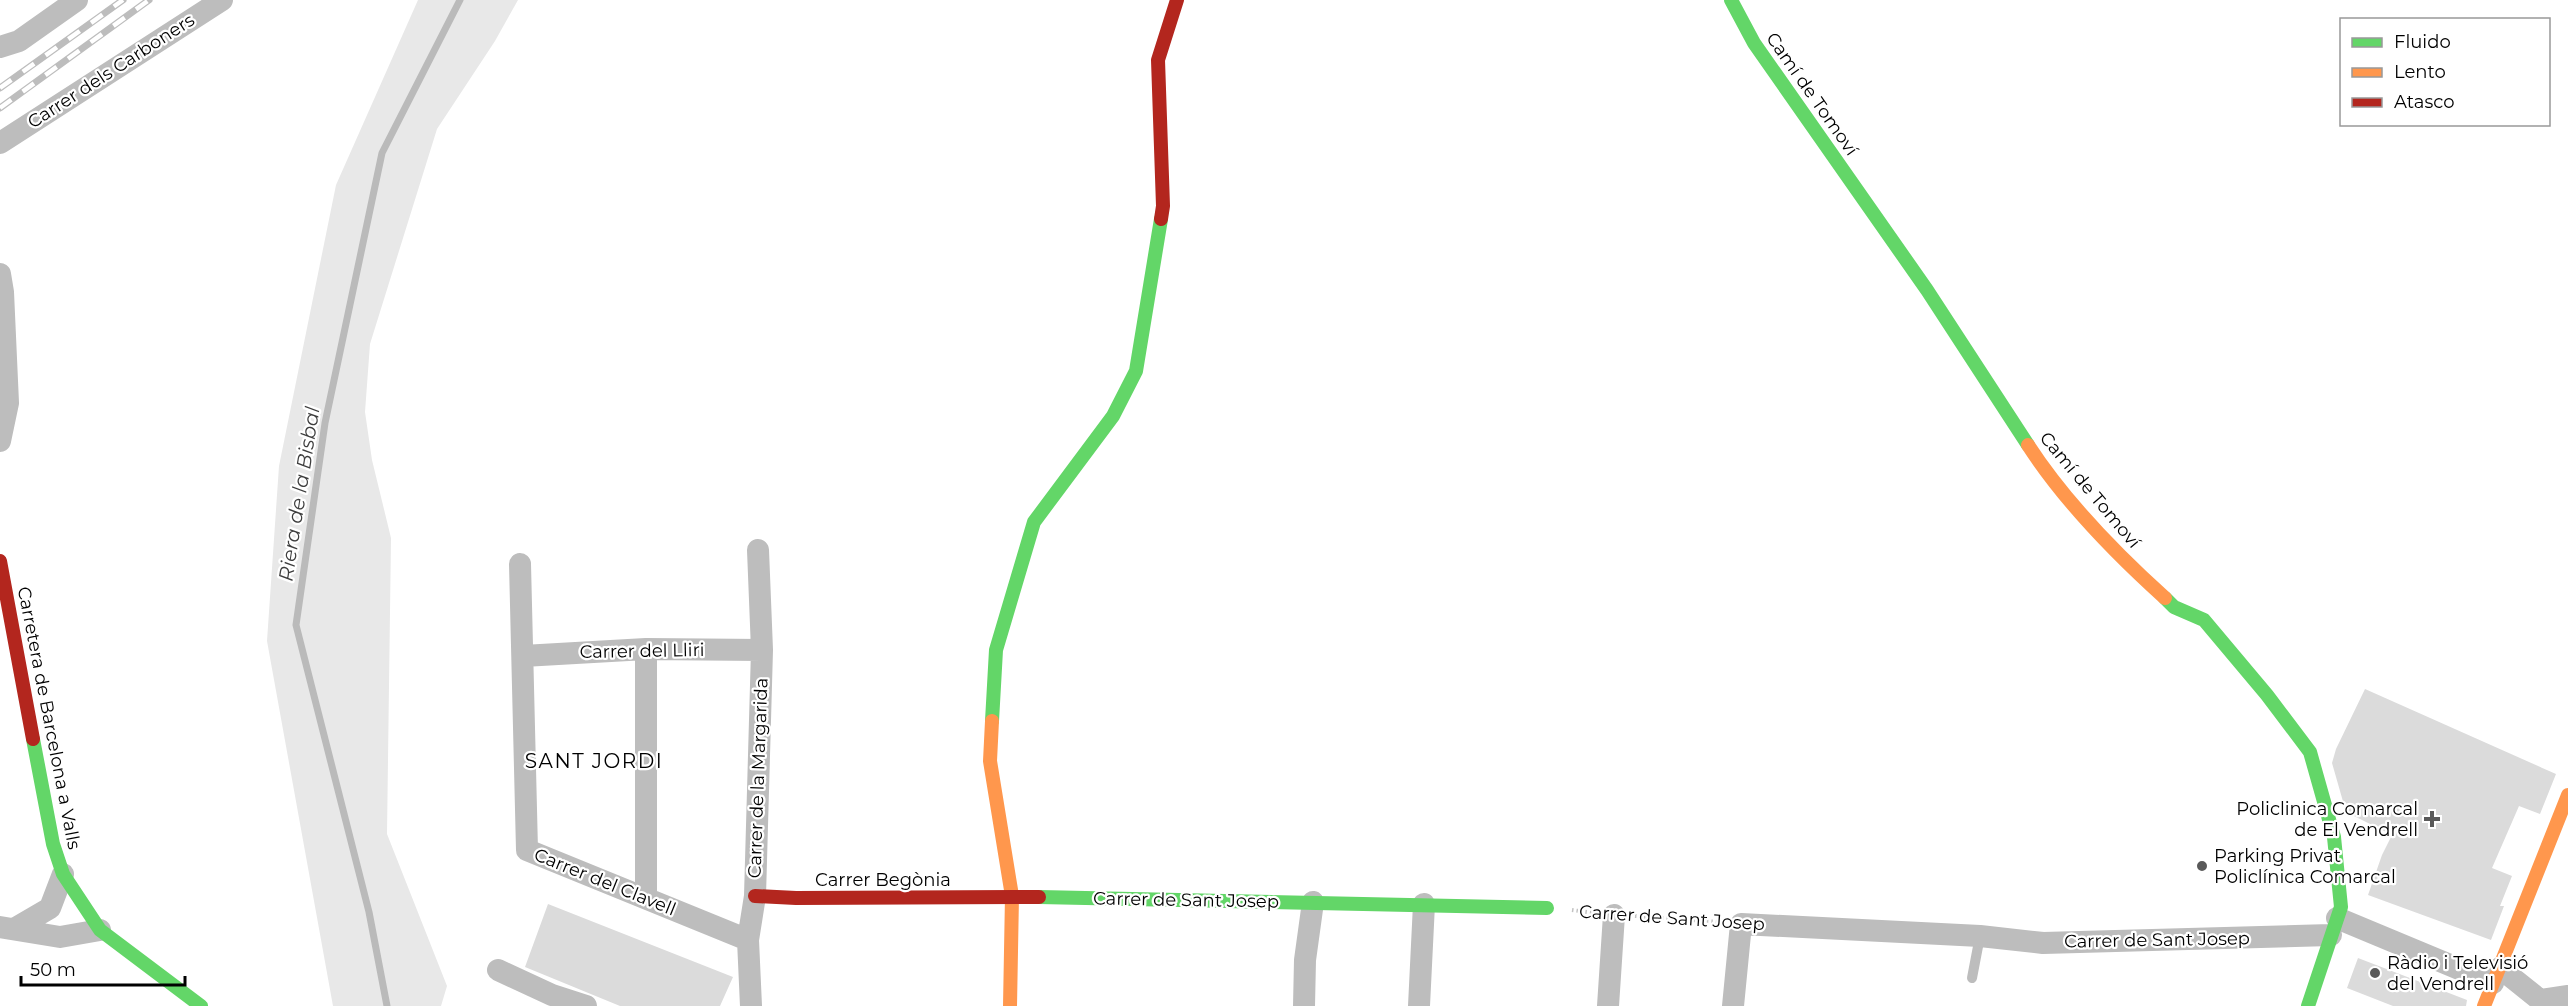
<svg xmlns="http://www.w3.org/2000/svg" width="2568" height="1006" viewBox="0 0 2568 1006" font-family="Montserrat,sans-serif">
<rect width="100%" height="100%" fill="#fff"/>
<path fill="#e8e8e8" d="M418,0H518L495,41L437,129L370,344L365,412L372,460L391,538L387,834L447,986L441,1006H333L267,641L279,466L336,185Z"/>
<g fill="none" stroke-linecap="round" stroke-linejoin="round">
<path stroke="#bababa" stroke-width="7" d="M387,1006L369,912L296,625L325,423L382,153L460,0"/>
</g>
<path fill="#dbdbdb" d="M2365,689L2556,774L2540,814L2519,806L2492,868L2512,876L2500,906H2504L2491,940L2368,895L2382,855L2392,835L2346,812L2332,763L2336,749Z
M548,904L733,977L720,1006H620L525,967Z
M2358,958L2467,1000L2466,1006H2393L2347,988Z"/>
<g fill="none" stroke-linecap="round" stroke-linejoin="round">
<path stroke="#c2c2c2" stroke-width="4" stroke-dasharray="1.5 3" stroke-linecap="butt" d="M1572,910L1594,913
M1635,916L1720,922"/>
<path stroke="#bdbdbd" stroke-width="10" d="M1972,978L1980,936"/>
<path stroke="#bdbdbd" stroke-width="22" d="M0,47L19,41L77,0
M0,143L222,0
M0,274L3,292L8,403L0,441
M520,564L527,850L748,940
M523,656L646,649L762,650
M646,898V649
M2337,918L2493,983
M0,927L60,937L100,930
M14,929L50,908L63,874
M2500,968L2540,1000L2568,996
M498,970L552,995L586,1006
M751,1006L748,940L755,896L762,650L758,550
M1304,1006L1305,960L1313,902
M1419,1006L1424,904
M1608,1006L1614,915
M1733,1006L1741,924L1980,936L2043,943L2331,935"/>
<path stroke="#63d668" stroke-width="14" d="M1731,0L1754,43L1927,290L2028,445
M2165,598L2174,607L2204,620L2267,695L2310,752L2334,837L2341,907L2308,1006
M992,721L996,650L1034,522L1113,416L1136,371L1161,219
M33,739L53,844L63,874L100,930L201,1006
M1039,897L1547,908"/>
<path stroke="#ff974d" stroke-width="14" d="M2028,445C2065,502 2114,552 2165,598
M992,721L990,761L1012,896L1010,1006
M2484,1006L2568,795"/>
<path stroke="#b3261e" stroke-width="14" d="M1161,219L1163,206L1158,60L1177,0
M0,561L33,739
M755,896L796,898L1039,897"/>
<g stroke="#bdbdbd" stroke-width="7">
<path id="rail" d="M0,88L123,0
M0,108L149,0"/>
</g>
<use href="#rail" stroke="#fff" stroke-width="4.5" stroke-dasharray="14" stroke-linecap="butt"/>
</g>
<g fill="#595959" stroke="#fff" stroke-width="2">
<path d="M2429 810h6v6h6v6h-6v6h-6v-6h-6v-6h6z"/>
<circle cx="2202" cy="866" r="6"/>
<circle cx="2375" cy="973" r="6"/>
</g>
<g text-anchor="middle" dominant-baseline="central" stroke-width="4.5" stroke-linejoin="round" paint-order="stroke">
<g font-size="18" fill="#000" stroke="#fff">
<text transform="translate(111 71) rotate(-33)">Carrer dels Carboners</text>
<text transform="translate(1812 94) rotate(55)">Camí de Tomoví</text>
<text transform="translate(2090 490) rotate(50)">Camí de Tomoví</text>
<text transform="translate(642 651) rotate(-1)">Carrer del Lliri</text>
<text transform="translate(49 718) rotate(79)">Carretera de Barcelona a Valls</text>
<text transform="translate(758 778) rotate(-88)">Carrer de la Margarida</text>
<text x="883" y="880">Carrer Begònia</text>
<text transform="translate(605 882) rotate(22)">Carrer del Clavell</text>
<text transform="translate(1186 900) rotate(1)">Carrer de Sant Josep</text>
<text transform="translate(1672 918) rotate(4)">Carrer de Sant Josep</text>
<text transform="translate(2157 940) rotate(-1)">Carrer de Sant Josep</text>
</g>
<g font-size="18" fill="#000" stroke="#fff" text-anchor="start">
<text x="2418" y="809" text-anchor="end">Policlinica Comarcal<tspan x="2418" dy="21">de El Vendrell</tspan></text>
<text x="2214" y="856">Parking Privat<tspan x="2214" dy="21">Policlínica Comarcal</tspan></text>
<text x="2387" y="963">Ràdio i Televisió<tspan x="2387" dy="21">del Vendrell</tspan></text>
</g>
<g font-size="20" font-style="italic" fill="#3d3d3d" stroke="#fff">
<text transform="translate(299 494) rotate(-81)">Riera de la Bisbal</text>
</g>
<g font-size="20" letter-spacing="1.5" fill="#000" stroke="#fff">
<text x="594" y="761">SANT JORDI</text>
</g>
</g>
<rect x="2340" y="18" width="210" height="108" fill="#ffffff" stroke="#999999" stroke-width="1.5"/>
<rect x="2352" y="38" width="30" height="9" fill="#63d668" stroke="#999999" stroke-width="1.5"/>
<text x="2394" y="48" font-size="18" fill="#000000">Fluido</text>
<rect x="2352" y="68" width="30" height="9" fill="#ff974d" stroke="#999999" stroke-width="1.5"/>
<text x="2394" y="78" font-size="18" fill="#000000">Lento</text>
<rect x="2352" y="98" width="30" height="9" fill="#b3261e" stroke="#999999" stroke-width="1.5"/>
<text x="2394" y="108" font-size="18" fill="#000000">Atasco</text>
<path d="M21 976v9h164v-9" fill="none" stroke="#000000" stroke-width="3"/>
<text x="30" y="976" font-size="18" fill="#000000" stroke="#ffffff" stroke-width="4.5" paint-order="stroke">50 m</text>
</svg>
